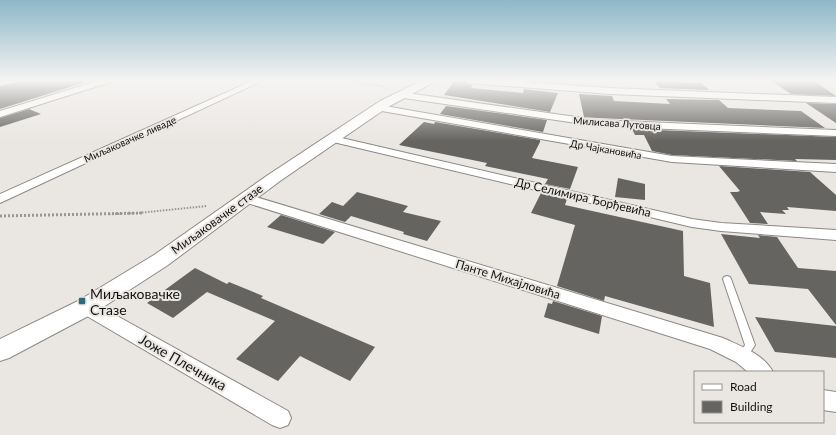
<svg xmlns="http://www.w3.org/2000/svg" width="836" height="435" viewBox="0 0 836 435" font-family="Lato,sans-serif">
<rect width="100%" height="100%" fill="#eae7e3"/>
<path fill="#656461" d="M27,80H83V83L0,109V86Z
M455,80L464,81L468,84L473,85L471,88L523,93L524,89L558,93L550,112L444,95Z
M770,80H813L836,96L791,94Z
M654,81L701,83L709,90L660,88Z
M579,94L612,96L614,101L670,104L666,99L719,100L728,108L801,111L825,128L597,118L584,117Z
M806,103L836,104V123Z
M446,106L547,120L543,132L440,114Z
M29,109L41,114L0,127V118Z
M424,122L434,124L435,122L540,140V142L532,158L578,167L570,189L545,184L548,179L485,166L487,163L399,145Z
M632,129L836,137V160L795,159L797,161L672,155L652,151L644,135H635Z
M719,166L810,172L836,195V211L787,207L789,210H782L786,214L760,212L768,224L750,223L730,192H737L740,191Z
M618,178L645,184V200L615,197Z
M357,192L408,206L403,212L441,221L427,241L403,234L404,232L351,216L345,222L319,214L332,202L343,206Z
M541,193L567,199L565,205L683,231L684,276L710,283L714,327L605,296L604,301L557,286L575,225L531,213Z
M281,215L335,232L323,244L267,227Z
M721,234L760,238L758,235L777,237L798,268L836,271V325L808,289L749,284Z
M195,268L227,284L229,282L263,296L261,298L375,347L350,381L300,356L278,381L236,359L275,321L207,292L173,318L147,303Z
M553,301L602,316L599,334L544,317L548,303L552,304Z
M755,317L836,326V358L775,352Z"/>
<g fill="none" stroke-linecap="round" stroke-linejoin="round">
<g stroke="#8c8985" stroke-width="2">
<path id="service" d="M727,276L730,277L731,279L755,345L746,359L743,360L740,359L738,356L745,345L723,279L724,277Z"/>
</g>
<g stroke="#8c8985" stroke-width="2">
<path id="minor" d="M101,80H112L111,82L0,117V111Z
M254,80H264L0,203V194Z
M465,80H496L610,88L836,97V103L610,94L469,83Z
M400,92L597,120L836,130V136L597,126L397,97L396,95Z
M379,105L672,156L836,164V172L672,162L376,110L374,108Z
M333,136L692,219L721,223L836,230V240L721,231L692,227L329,141L328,139L329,137Z
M246,194L723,338C740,346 764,354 773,372H748L736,362L710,349L241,201L239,198L241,195Z
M86,300L92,302L288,411L291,418L288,425L280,428L272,425L80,312L77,307L80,302Z
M823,390L836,392V412L823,410Z"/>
</g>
<g stroke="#8c8985" stroke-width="2">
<path id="tertiary" d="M423,80H435L434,82L388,107L280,181L168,265L94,313L9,358L0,361V339L78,301L154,255L268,175L380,101Z"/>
</g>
<path stroke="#999794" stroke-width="1.5" stroke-dasharray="1.5 1.5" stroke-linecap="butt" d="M341,80L386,87"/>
<path stroke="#999794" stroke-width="2" stroke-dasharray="1.5 1.5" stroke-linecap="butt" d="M109,214L138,213L207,206"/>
<path stroke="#999794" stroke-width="3" stroke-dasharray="2 2" stroke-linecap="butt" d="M0,216L142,213"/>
<use href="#service" fill="#fff" fill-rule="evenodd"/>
<use href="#minor" fill="#fff" fill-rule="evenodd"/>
<use href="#tertiary" fill="#fff" fill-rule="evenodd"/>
</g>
<linearGradient id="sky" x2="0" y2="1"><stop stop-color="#8db7c8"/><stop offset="0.57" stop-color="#f6f4f2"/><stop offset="1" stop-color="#f6f4f2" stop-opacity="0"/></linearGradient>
<rect width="836" height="141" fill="url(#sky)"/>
<rect fill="#2f6981" stroke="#eae7e3" stroke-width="1.5" x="78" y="297" width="8" height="8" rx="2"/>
<g text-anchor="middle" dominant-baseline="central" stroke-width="4" stroke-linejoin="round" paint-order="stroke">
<g font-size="10" fill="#141211" stroke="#eae7e3">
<text transform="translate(617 123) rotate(4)">Милисава Лутовца</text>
<text transform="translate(130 139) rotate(-24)">Миљаковачке ливаде</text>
<text transform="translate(606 149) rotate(10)">Др Чајкановића</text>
</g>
<g font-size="12" fill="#141211" stroke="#eae7e3">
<text transform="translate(583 197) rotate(13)">Др Селимира Ђорђевића</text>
<text transform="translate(217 219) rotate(-36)">Миљаковачке стазе</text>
<text transform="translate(508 279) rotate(17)">Панте Михајловића</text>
</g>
<g font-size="14" fill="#141211" stroke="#eae7e3" text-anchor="start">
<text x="90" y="293">Миљаковачке<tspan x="90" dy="16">Стазе</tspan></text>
</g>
<g font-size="14" fill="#141211" stroke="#eae7e3">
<text transform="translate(183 362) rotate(30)">Јоже Плечника</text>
</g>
</g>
<rect x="694" y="371" width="130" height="52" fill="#eae7e3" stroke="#94928f"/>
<rect x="702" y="384" width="20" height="6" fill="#ffffff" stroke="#94928f"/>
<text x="730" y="391" font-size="12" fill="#141211">Road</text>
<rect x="702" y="401" width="20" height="12" fill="#656461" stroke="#94928f"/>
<text x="730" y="411" font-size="12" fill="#141211">Building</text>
</svg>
